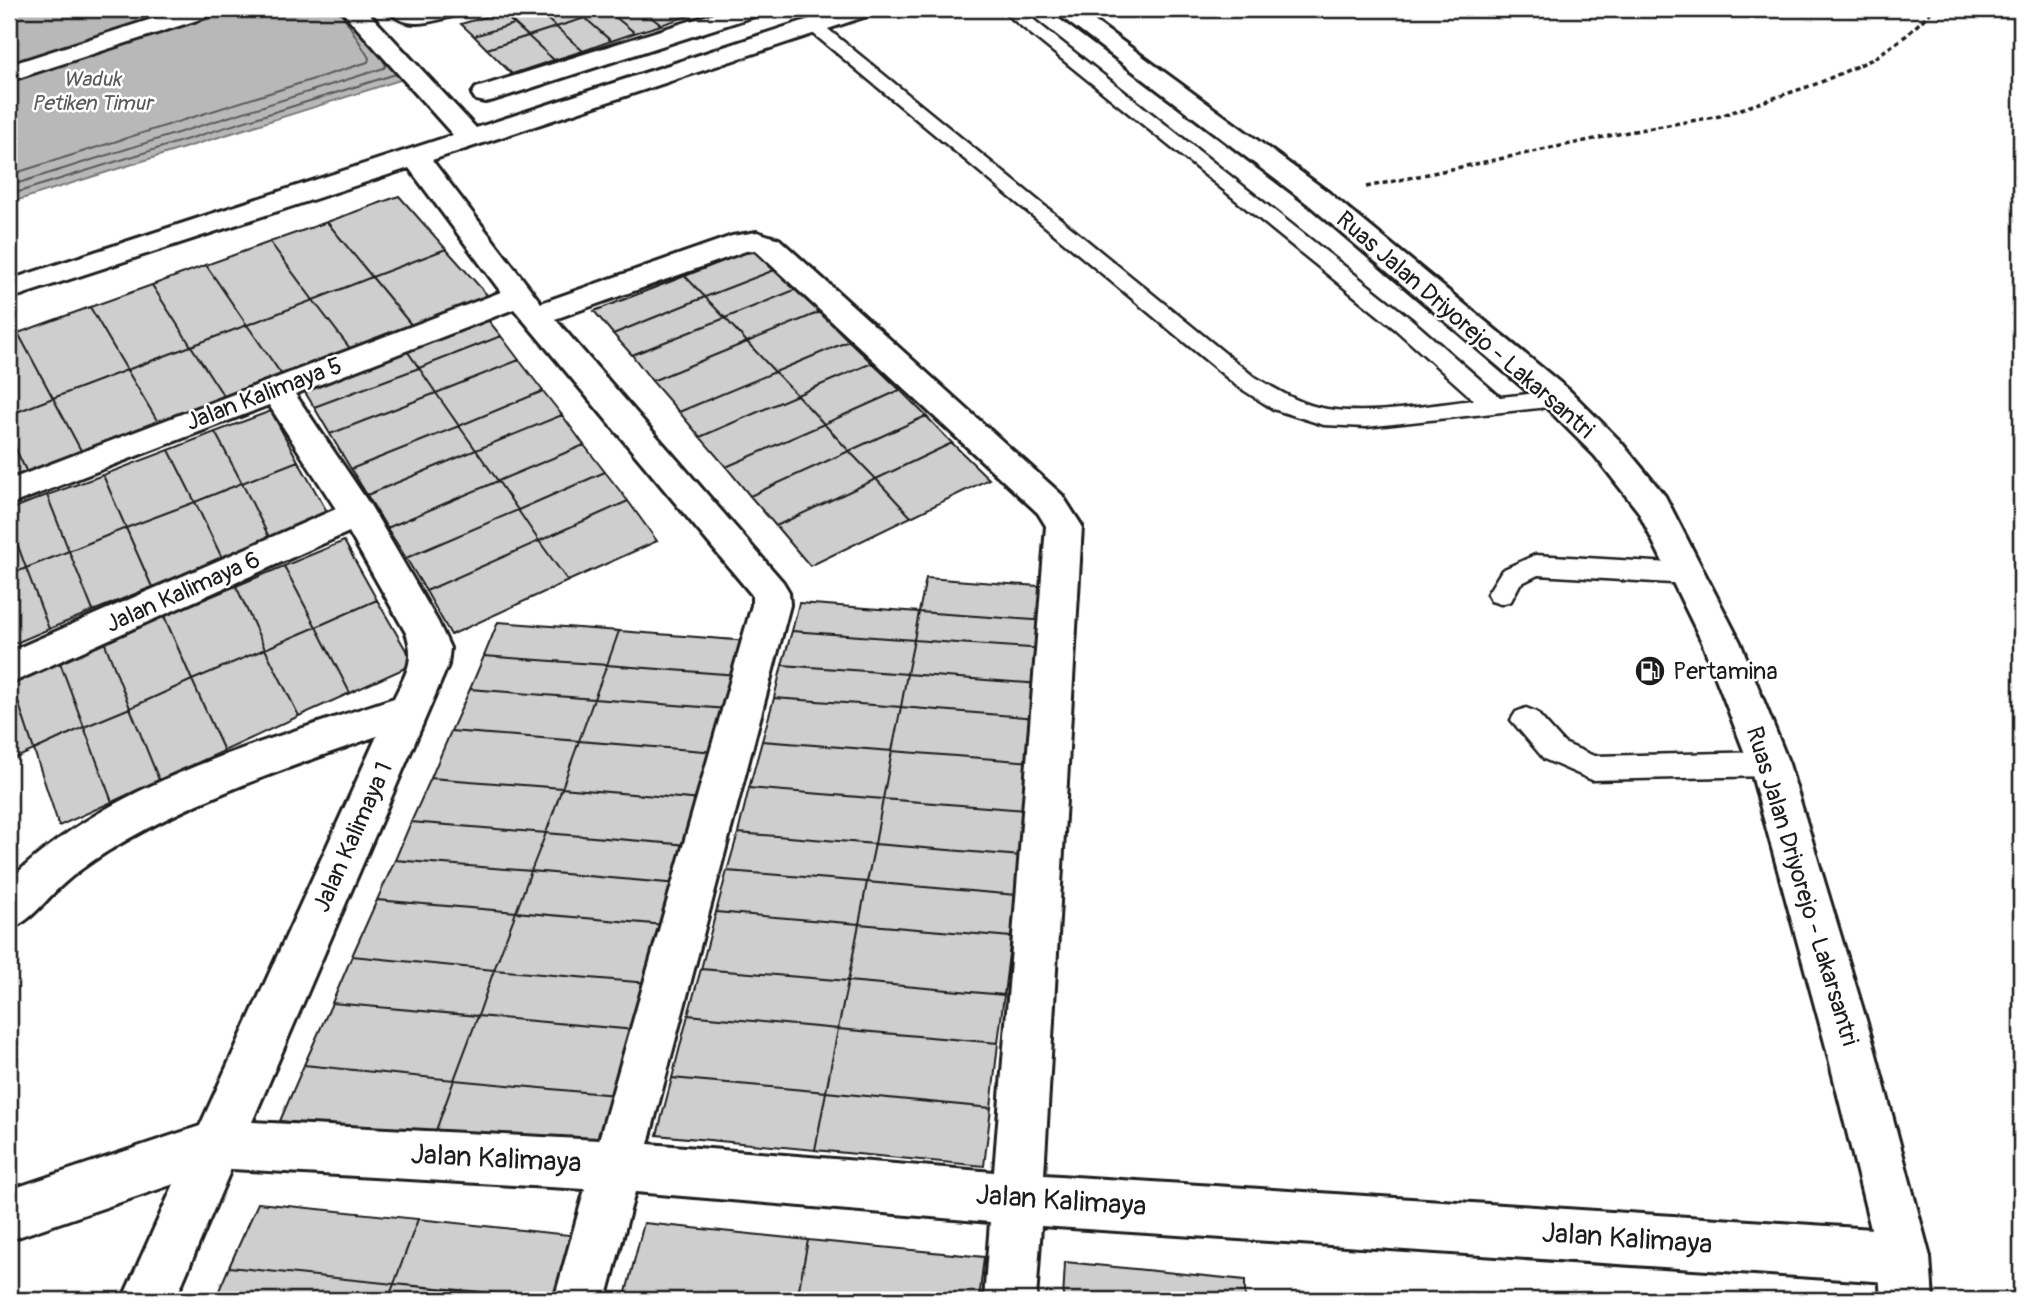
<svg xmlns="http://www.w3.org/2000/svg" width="2030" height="1309" viewBox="0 0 2030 1309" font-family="Pangolin,sans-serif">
<rect width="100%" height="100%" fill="#fff"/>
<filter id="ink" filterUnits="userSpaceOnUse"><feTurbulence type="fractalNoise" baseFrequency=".0143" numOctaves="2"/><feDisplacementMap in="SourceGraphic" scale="14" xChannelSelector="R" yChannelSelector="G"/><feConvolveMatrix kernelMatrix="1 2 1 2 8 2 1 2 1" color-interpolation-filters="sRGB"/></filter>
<g filter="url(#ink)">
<path fill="#b8b8b8" stroke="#7a7a7a" stroke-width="2" d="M9,9H367L413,76L9,203Z"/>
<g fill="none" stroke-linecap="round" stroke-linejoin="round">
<path stroke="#5a5a5a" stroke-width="2" d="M9,175L368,62L369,58L343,15
M9,186L384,68L386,65L383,60
M9,195L396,74"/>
</g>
<path fill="#cecece" stroke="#1c1c1c" stroke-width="2" d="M511,9H536L556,27L528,36L502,12Z
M536,9H574L585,18L556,27Z
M574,9H606L608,11L585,18Z
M615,9H641L661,25L635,33L608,11Z
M641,9H679L688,16L661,25Z
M679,9H707L708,10L688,16Z
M608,11L635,33L611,41L585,18Z
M502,12L514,24L474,36L461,24Z
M585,18L611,41L583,51L556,27Z
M514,24L528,36L487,49L474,36Z
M556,27L583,51L554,60L528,36Z
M528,36L554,60L512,74L487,49Z
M399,196L446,249L372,277L327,222Z
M327,222L372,277L313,300L270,242Z
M270,242L313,300L247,325L206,265Z
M756,248L777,269L705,297L685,276Z
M446,249L489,297L413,327L372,277Z
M206,265L247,325L191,346L152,285Z
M777,269L797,289L725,318L705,297Z
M685,276L705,297L613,334L594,311Z
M372,277L413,327L352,351L313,300Z
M152,285L191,346L127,370L90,307Z
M797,289L820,312L747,342L725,318Z
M705,297L725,318L632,355L613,334Z
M313,300L352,351L284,378L247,325Z
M90,307L127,370L53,398L18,333Z
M820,312L849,341L775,372L747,342Z
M484,315L501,336L419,368L403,345Z
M725,318L747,342L652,381L632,355Z
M247,325L284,378L227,401L191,346Z
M18,333L53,398L9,415V336Z
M501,336L519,360L436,393L419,368Z
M849,341L872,363L797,395L775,372Z
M747,342L775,372L679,412L652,381Z
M403,345L419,368L314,407L300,384Z
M191,346L227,401L161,427L127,370Z
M519,360L543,391L459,426L436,393Z
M872,363L900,390L824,424L797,395Z
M419,368L436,393L330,434L314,407Z
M127,370L161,427L85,458L53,398Z
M775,372L797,395L700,437L679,412Z
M900,390L926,416L849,451L824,424Z
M543,391L562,415L476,450L459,426Z
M436,393L459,426L351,469L330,434Z
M797,395L824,424L726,467L700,437Z
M53,398L85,458L30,479L9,435V415Z
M271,411L298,461L242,483L215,432Z
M562,415L584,445L498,481L476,450Z
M926,416L952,443L876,479L849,451Z
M824,424L849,451L750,496L726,467Z
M459,426L476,450L367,495L351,469Z
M215,432L242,483L195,502L169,450Z
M9,435L30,479L9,488Z
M952,443L989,479L911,517L876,479Z
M584,445L605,472L518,510L498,481Z
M169,450L195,502L126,528L103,475Z
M476,450L498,481L387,528L367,495Z
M849,451L876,479L776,526L750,496Z
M298,461L329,515L270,539L242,483Z
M605,472L628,501L539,541L518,510Z
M103,475L126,528L69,551L47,495Z
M876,479L911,517L810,566L776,526Z
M498,481L518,510L406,558L387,528Z
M242,483L270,539L222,558L195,502Z
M47,495L69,551L26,568L9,521V510Z
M628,501L657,541L568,581L539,541Z
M195,502L222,558L152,587L126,528Z
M518,510L539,541L426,591L406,558Z
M9,521L26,568L9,575Z
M126,528L152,587L93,611L69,551Z
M344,541L377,600L316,627L284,566Z
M539,541L568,581L451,635L426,591Z
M69,551L93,611L49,629L26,568Z
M284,566L316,627L265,649L236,586Z
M26,568L49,629L9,646V575Z
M926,578L1052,587L1048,621L919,612Z
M236,586L265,649L192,680L164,616Z
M377,600L414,664L350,693L316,627Z
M799,603L919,612L914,640L792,631Z
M919,612L1048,621L1045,649L914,640Z
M164,616L192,680L130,708L104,641Z
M498,622L619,631L607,665L484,656Z
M316,627L350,693L299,716L265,649Z
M619,631L748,641L737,675L607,665Z
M792,631L914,640L907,674L782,665Z
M914,640L1045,649L1041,684L907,674Z
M104,641L130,708L84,727L59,660Z
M265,649L299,716L224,751L192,680Z
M484,656L607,665L594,699L470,689Z
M59,660L84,727L34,750L11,680Z
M607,665L737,675L728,709L594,699Z
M782,665L907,674L901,707L774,698Z
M907,674L1041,684L1037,718L901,707Z
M11,680L34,750L9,761V681Z
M192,680L224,751L159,780L130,708Z
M470,689L594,699L579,741L451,731Z
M774,698L901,707L892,751L762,741Z
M594,699L728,709L716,752L579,741Z
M901,707L1037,718L1032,762L892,751Z
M130,708L159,780L112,802L84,727Z
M84,727L112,802L59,826L34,750Z
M451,731L579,741L562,788L431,778Z
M579,741L716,752L702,800L562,788Z
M762,741L892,751L883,799L749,788Z
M892,751L1032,762L1026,810L883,799Z
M431,778L562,788L546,833L411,822Z
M562,788L702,800L688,845L546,833Z
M749,788L883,799L875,844L738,833Z
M883,799L1026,810L1021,856L875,844Z
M411,822L546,833L531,871L395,860Z
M546,833L688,845L678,884L531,871Z
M738,833L875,844L867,882L727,871Z
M875,844L1021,856L1016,895L867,882Z
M395,860L531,871L516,912L377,900Z
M531,871L678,884L665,925L516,912Z
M727,871L867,882L859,924L716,912Z
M867,882L1016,895L1011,937L859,924Z
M377,900L516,912L494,970L352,956Z
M516,912L665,925L648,983L494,970Z
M716,912L859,924L848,981L701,969Z
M859,924L1011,937L1004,995L848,981Z
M352,956L494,970L478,1016L332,1003Z
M701,969L848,981L838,1029L688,1015Z
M494,970L648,983L635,1030L478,1016Z
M848,981L1004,995L998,1043L838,1029Z
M332,1003L478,1016L454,1080L304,1065Z
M688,1015L838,1029L826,1092L672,1078Z
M478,1016L635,1030L615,1095L454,1080Z
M838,1029L998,1043L991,1108L826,1092Z
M304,1065L454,1080L434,1136L280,1121Z
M672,1078L826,1092L815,1150L657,1135Z
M454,1080L615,1095L599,1152L434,1136Z
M826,1092L991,1108L984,1166L815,1150Z
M258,1203L418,1219L394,1284L229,1267Z
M418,1219L589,1237L571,1300L394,1284Z
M644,1223L808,1240L797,1300H624Z
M808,1240L984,1257L979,1300H797Z
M1065,1262L1245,1280V1300H1063Z
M229,1267L394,1284L388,1300H215Z
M394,1284L550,1300H388Z"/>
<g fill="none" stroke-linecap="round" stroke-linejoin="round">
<g stroke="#1c1c1c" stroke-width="5">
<path id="lane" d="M1000,9H1020L1411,319L1500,397L1558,391L1566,393L1570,399L1566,405L1366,427L1324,425L1273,409L1237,386L803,25L806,21H818L1253,376C1276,389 1300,405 1327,409C1375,416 1426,405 1474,400L1395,329Z
M1535,555L1688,564L1697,567L1701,574L1697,581L1688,584L1538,575L1520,584L1511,601L1501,604L1491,601L1487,594L1502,570Z
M1526,708L1536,712L1564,743L1594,756L1769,752L1780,755L1784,764L1780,773L1769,776L1592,780L1544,759L1511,720L1516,712Z"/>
</g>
<g stroke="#1c1c1c" stroke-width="6">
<path id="street" d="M183,9H219L216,14L9,81V65Z
M340,9H365L476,128L840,9H876L873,14L432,160L541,303L732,236L757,232L779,239L1062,495L1082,526L1044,1175L1904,1231L1922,1239L1930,1257L1922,1275L1904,1283L1041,1226L1036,1300H984L990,1222L635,1192L606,1300H554L585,1189L231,1169L175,1300H122L174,1184L9,1240V1190L200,1126L377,736C285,769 192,799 108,851C92,861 75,873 61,886C43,902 32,921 9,929V881C111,780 262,743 394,698C406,674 416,660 406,633L349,532L9,684V652L336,509L269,405L9,505V480L501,292L409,168L9,299V280L453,135ZM755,250L1038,513L1046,526L994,1172L648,1144L790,605L789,592L783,582L555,319L746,251ZM514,309L752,595V605L599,1140L252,1122L448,665L450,648L438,622L370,505L295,394Z
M388,9H463L460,14C436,20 405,33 388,9Z
M728,9H764L761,14L494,100L485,102L476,100L472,94L476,88Z"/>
</g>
<g stroke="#1c1c1c" stroke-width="6">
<path id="secondary" d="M1051,9H1078L1328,192L1570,391L1619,440L1665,496L1740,642L1789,764L1873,1043L1930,1257L1933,1300H1881L1878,1257L1825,1043L1749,764L1702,642L1638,511L1595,456L1546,407L1308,204Z"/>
</g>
<path stroke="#1c1c1c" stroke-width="3.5" stroke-dasharray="5 3.5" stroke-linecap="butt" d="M1366,187L1628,132L1720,116L1819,83L1873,59L1907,35L1934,9"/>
<use href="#lane" fill="#fff" fill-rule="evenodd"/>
<use href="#street" fill="#fff" fill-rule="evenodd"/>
<use href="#secondary" fill="#fff" fill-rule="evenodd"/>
</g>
</g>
<defs>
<g id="fuel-disc" transform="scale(1.575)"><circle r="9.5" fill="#1c1c1c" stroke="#fff"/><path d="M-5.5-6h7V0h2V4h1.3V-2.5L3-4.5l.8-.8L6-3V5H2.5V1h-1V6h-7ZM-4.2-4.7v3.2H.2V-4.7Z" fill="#fff"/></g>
</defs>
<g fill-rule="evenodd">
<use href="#fuel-disc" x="1650" y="671"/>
</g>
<g text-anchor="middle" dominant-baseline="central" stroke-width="5" stroke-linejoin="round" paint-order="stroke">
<g font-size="21" font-style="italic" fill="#5a5a5a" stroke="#fff">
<text x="92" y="79">Waduk<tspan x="92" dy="24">Petiken Timur</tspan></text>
</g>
<g font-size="24" fill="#1c1c1c" stroke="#fff">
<text transform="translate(1465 325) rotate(41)">Ruas Jalan Driyorejo - Lakarsantri</text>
<text transform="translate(264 394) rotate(-21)">Jalan Kalimaya 5</text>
<text transform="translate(183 592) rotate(-24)">Jalan Kalimaya 6</text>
<text transform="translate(353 837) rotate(-66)">Jalan Kalimaya 1</text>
<text transform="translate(1802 886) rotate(73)">Ruas Jalan Driyorejo - Lakarsantri</text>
</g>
<g font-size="24" fill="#1c1c1c" stroke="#fff" text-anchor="start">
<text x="1673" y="671">Pertamina</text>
</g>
<g font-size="28" fill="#1c1c1c" stroke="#fff">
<text transform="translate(496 1159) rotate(3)">Jalan Kalimaya</text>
<text transform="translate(1061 1201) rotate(4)">Jalan Kalimaya</text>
<text transform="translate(1627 1239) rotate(4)">Jalan Kalimaya</text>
</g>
</g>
<rect width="2030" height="1309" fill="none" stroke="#fff" stroke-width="35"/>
<rect x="18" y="18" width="1995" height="1274" fill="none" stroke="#1c1c1c" stroke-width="2.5" filter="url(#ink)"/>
</svg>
